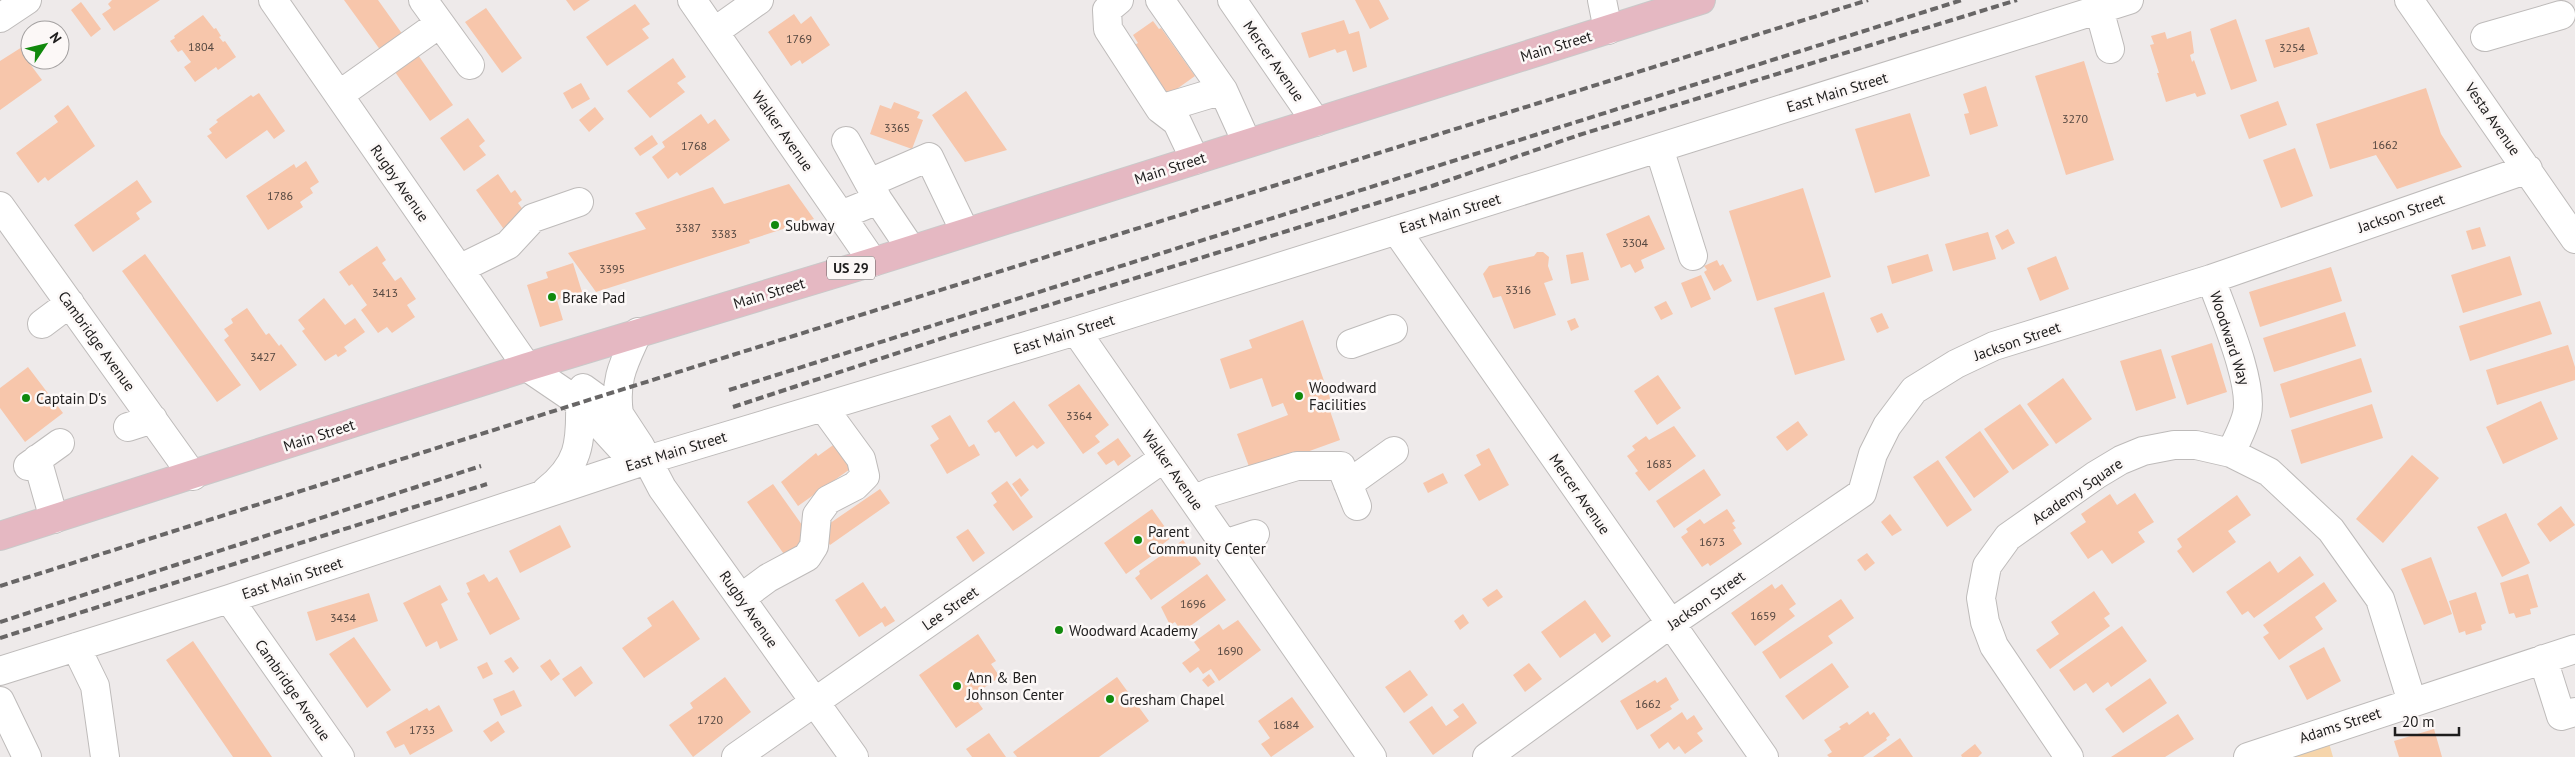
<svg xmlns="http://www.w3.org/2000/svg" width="2575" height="757" viewBox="0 0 2575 757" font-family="'PT Sans',sans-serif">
<rect width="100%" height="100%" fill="#eeeaea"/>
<path fill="#f6d5ab" d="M2326,733L2333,757H2257Z"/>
<path fill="#f7c6ab" d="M112,0H160L114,31L102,14L111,8L108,4Z
M344,0H378L403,35L381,51Z
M566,0H590L574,11Z
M1355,0H1379L1389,19L1370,29Z
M81,2L101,29L91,37L71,10Z
M635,4L650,24L642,29L649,38L607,66L586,37Z
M486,8L522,58L502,73L465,22Z
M794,14L801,24L811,16L830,45L802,64L800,60L791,66L768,32Z
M203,15L214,29L216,28L221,36L219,37L223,42L225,41L236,57L218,70L216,67L195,82L184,67L191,62L182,50L178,52L170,41L175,38L174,36Z
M2236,19L2257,81L2231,90L2210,29Z
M1344,20L1349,34L1359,31L1367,67L1353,72L1346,50L1337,53L1335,49L1309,58L1301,33Z
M1153,21L1159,29L1161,28L1195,76L1167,96L1133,46L1138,43L1133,35Z
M2309,27L2318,54L2274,68L2265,40Z
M2191,31L2194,53L2190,55L2192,62L2194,60L2206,94L2197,97L2195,93L2166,102L2157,73H2159L2150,45L2154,44L2151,36L2165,32L2167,39Z
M30,42V60H35L30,64L42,80L0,110V61Z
M418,55L453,105L430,121L395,72Z
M673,58L686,77L677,83L685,92L650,118L627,91Z
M2084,61L2114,160L2066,175L2035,76Z
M581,83L590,99L572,109L563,93Z
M1986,86L1998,126L1970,135L1964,114L1969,113L1963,94Z
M2426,88L2441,134L2462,167L2397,189L2376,155L2330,169L2316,124Z
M966,91L1007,150L965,162L932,115Z
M259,93L285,131L274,139L267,130L226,159L207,136L212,133L209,129L218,122L216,120L251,95L253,97Z
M2278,101L2287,125L2249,139L2240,115Z
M894,102L920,112L917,118L923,120L912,149L870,134L880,105L891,109Z
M68,105L95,146L48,181L45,177L38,183L16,153L58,122L54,116Z
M595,107L604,119L589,132L579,120Z
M1910,113L1930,176L1875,193L1855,129Z
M701,114L708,124L715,119L730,140L680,176L677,172L668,179L652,157L665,147L662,142Z
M468,118L485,141L479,146L486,155L464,171L440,138Z
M652,135L658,144L640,156L634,148Z
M2295,148L2313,196L2281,208L2263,160Z
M306,161L319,182L310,188L313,193L300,202L303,207L268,230L246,196L294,164L296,168Z
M498,174L511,193L515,190L522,200L518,203L530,219L508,235L476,190Z
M137,180L152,202L136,213L140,219L93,252L74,225Z
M789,184L814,219L749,240L750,243L596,292L568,253L646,229L635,213L713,187L724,204Z
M1803,188L1831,277L1757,301L1729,211Z
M1649,215L1665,249L1641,260L1644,268L1635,273L1630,264L1621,268L1606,234Z
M2480,227L2486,246L2472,250L2466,231Z
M2008,229L2015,243L2002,250L1995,236Z
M1988,232L1996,259L1953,271L1945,244Z
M377,246L386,260L382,263L395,281L401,277L416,299L407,305L415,317L392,333L387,327L378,333L361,310L367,305L352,284L349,286L339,272Z
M1537,252H1543L1549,257L1548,266L1553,280L1544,283L1556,315L1514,329L1501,296L1493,298L1483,274L1489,266L1534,256Z
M1583,252L1589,280L1571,284L1566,255Z
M145,254L241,385L217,402L122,271Z
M1928,254L1933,271L1892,284L1887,266Z
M2056,256L2069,289L2040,301L2027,268Z
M2510,256L2522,295L2463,313L2451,275Z
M1717,260L1720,266L1723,264L1732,281L1714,291L1704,272L1707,270L1704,266Z
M573,263L582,292L557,300L563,320L540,327L527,285L548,278L546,272Z
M2331,267L2342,301L2260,327L2249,292Z
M1701,275L1711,299L1691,308L1681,283Z
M1824,292L1845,360L1795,375L1774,308Z
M324,298L345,325L355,318L365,332L344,347L347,351L338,357L336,354L325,361L302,331L305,329L298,320Z
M1666,301L1673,314L1661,320L1654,307Z
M2540,301L2552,334L2470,361L2459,326Z
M247,308L266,335L269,333L279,346L281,344L297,365L260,391L224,340L229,336L224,329L233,323L231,319Z
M2345,312L2356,346L2274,372L2263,338Z
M1882,313L1889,328L1877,333L1870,318Z
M1575,318L1579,327L1571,331L1567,321Z
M1303,320L1332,404L1328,405L1340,440L1251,472L1237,434L1288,415L1283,403L1272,407L1262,378L1230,389L1220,359L1252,348L1249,340Z
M2212,343L2227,392L2187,405L2171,356Z
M2568,345L2575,367V380L2497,405L2486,370Z
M2161,349L2176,398L2136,411L2120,361Z
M2361,358L2372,392L2290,418L2280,384Z
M28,367L63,413L25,442L0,408V388Z
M1658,375L1681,408L1657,425L1634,391Z
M2063,378L2092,419L2056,444L2027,404Z
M1079,384L1109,425L1095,436L1100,442L1083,454L1048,405Z
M1014,401L1045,443L1037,449L1033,445L1016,457L999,431L995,433L987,421Z
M2541,401L2558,439L2503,464L2486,427Z
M2020,404L2049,445L2013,470L1984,429Z
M2372,404L2383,438L2301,464L2291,430Z
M950,415L969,447L974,444L980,455L947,474L930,445L939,439L931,426Z
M1798,421L1808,435L1787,451L1776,437Z
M1674,426L1696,456L1649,491L1635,473L1638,471L1627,456L1635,450L1632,446L1646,436L1649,440Z
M1980,431L2009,472L1974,498L1945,457Z
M1118,438L1131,456L1118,466L1114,460L1106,465L1097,453Z
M836,443L853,467L798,506L781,482L816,453L818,456Z
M1489,448L1509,485L1479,501L1464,475L1481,465L1476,455Z
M2412,455L2439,478L2383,543L2356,519Z
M1938,460L1972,510L1947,527L1913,477Z
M1704,469L1721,495L1674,528L1656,501Z
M1443,473L1448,483L1428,493L1423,483Z
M1020,478L1029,490L1021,497L1012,484Z
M1007,481L1033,517L1013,531L993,505L997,502L991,493Z
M773,484L812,539L786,557L747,502Z
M880,489L890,503L830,545L820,530Z
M2135,493L2154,522L2138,532L2145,542L2112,564L2102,550L2088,559L2070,533L2086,522L2081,514L2110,494L2117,505Z
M2237,495L2251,515L2228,531L2236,542L2193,573L2177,551L2182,547L2177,539Z
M2561,506L2575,525L2550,542L2537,524Z
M1152,509L1172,537L1155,550L1157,552L1126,574L1104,543Z
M1727,509L1735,521L1732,523L1736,528L1733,530L1742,544L1710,566L1708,563L1702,567L1681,537L1688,532L1686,529L1700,519L1704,524Z
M2506,513L2530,563L2502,577L2477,527Z
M1890,514L1902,530L1892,536L1881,522Z
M560,525L571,547L520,573L509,551Z
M968,529L985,553L973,562L956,537Z
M1183,540L1201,564L1151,600L1135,578L1140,574L1139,571Z
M1867,553L1875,563L1865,571L1857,560Z
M2300,556L2314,575L2254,618L2248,611L2242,615L2226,592L2270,561L2278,573Z
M2431,557L2452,614L2424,625L2401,569Z
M484,574L489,582L497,577L520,619L490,635L467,593L470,592L466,583Z
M1207,574L1226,600L1182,632L1175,622L1170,625L1161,607Z
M2528,574L2538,607L2530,609L2531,614L2516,618L2514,613L2509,614L2500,583Z
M863,582L881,609L885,606L895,621L885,627L882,622L859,637L835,600Z
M2324,582L2337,601L2315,617L2323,629L2279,660L2263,637L2269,633L2263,625Z
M1772,584L1775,589L1782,584L1796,604L1789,609L1795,616L1755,646L1731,613Z
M440,585L448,600L441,604L458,640L440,649L437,641L426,647L403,603Z
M1497,589L1503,597L1488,607L1482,599Z
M2094,591L2110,614L2104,618L2110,626L2050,669L2036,650L2059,634L2051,622Z
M2476,592L2486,623L2481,625L2482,630L2466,635L2465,631L2459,633L2449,601Z
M369,593L378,621L316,641L307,612Z
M1841,599L1854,618L1828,636L1833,643L1780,679L1762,652Z
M673,600L700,639L644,678L622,648L652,626L647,618Z
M1585,600L1611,636L1602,643L1595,633L1560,658L1541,632Z
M1463,614L1469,623L1460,630L1454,621Z
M1238,620L1261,650L1219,681L1211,669L1203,674L1198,667L1190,673L1182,663L1200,650L1194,642L1219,624L1223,630Z
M2122,626L2147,661L2111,687L2108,682L2093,693L2086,683L2074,691L2059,670Z
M978,634L996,661L991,664L1000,677L973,695L983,709L956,728L919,675Z
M354,637L391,690L367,708L329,654Z
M193,641L272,757H233L166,660Z
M2324,647L2341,681L2307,700L2289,666Z
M511,657L519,668L513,673L504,661Z
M550,659L560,674L551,681L540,666Z
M487,662L493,674L483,679L477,667Z
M1529,663L1542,679L1525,692L1513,675Z
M1832,663L1849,687L1803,720L1785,696Z
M581,666L593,683L575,697L562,679Z
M1410,670L1428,695L1404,713L1385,687Z
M1209,674L1215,682L1208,687L1202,680Z
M725,677L751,712L693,757L669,725L693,708L690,703Z
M1117,677L1149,721L1099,757H1017L1013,752Z
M1666,677L1679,700L1670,706L1672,709L1637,730L1620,701L1655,680L1657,683Z
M2150,678L2167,703L2123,733L2105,709Z
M514,690L522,706L501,716L493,699Z
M1292,697L1314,727L1271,757L1261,744L1270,738L1258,721Z
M1463,703L1477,723L1433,755L1409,722L1432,706L1446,726L1459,717L1453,710Z
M439,705L453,731L410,755L404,744L395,748L386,732L427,708L429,711Z
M1868,711L1870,715L1874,712L1890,735L1886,738L1887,740L1863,757H1829L1827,755L1832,752L1824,740L1841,729L1839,727L1847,722L1849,725Z
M1682,712L1687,720L1694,715L1703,729L1697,733L1703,741L1685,754L1679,746L1674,750L1668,742L1659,749L1650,735Z
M2178,714L2194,739L2165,757H2111Z
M498,721L505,732L491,742L483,731Z
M2434,729L2442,757H2399L2394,741Z
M989,733L1006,757H972L966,749Z
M1900,738L1913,757H1873Z
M1975,744L1982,753L1978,757H1962L1961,755Z"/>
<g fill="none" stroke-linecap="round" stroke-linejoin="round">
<g stroke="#bebbba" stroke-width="30">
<path id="minor" d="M273,0L527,367L580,403L623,450L647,460
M423,0L470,65
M692,0L873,262
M1119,0L1107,10L1108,29L1160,109L1177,122L1195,160
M1160,0L1223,90L1247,143
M1232,0L1316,122
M1602,0L1608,30
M2409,0L2575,239
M2099,9L2110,49
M0,18L27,0
M714,32L759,0
M2485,37L2561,15
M339,95L439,24
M1160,109L1223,90
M846,141L869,183
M1659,148L1693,256
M878,200L911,249
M0,206L193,476
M841,215L878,200L869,183L929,157L965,232
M1396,230L1764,757
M459,269L508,245L533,218L579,202
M2211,279C2222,311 2254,382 2247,414C2244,427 2236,441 2231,453
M42,324L70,303
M1076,331L1372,757
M1351,344L1393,329
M583,388L619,414L640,446L662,488L854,757
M619,414C614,379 624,363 638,332
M128,427L153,419
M37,459L54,519
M28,466L60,443
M1348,484L1394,451
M546,491C579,465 581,444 580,403
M1194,500L1211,492L1297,466H1341L1357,506
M1224,544L1255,534
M741,598L768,578L807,557L814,546L817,515L828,500L855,486L865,476L861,459L823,407
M229,599L340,757
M76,647L95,686L105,757
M2543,659L2561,716L2575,712
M0,671L229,599L647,460L1076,331L2129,0
M0,701L27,757
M736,757L1164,458
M1487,757L1670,624L1862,493L1873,454L1887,426L1914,390L1956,364L1994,346L2211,279L2528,169
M2069,757L1994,646L1985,622L1981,598L1987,566L2008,537L2096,475L2121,460L2143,451L2174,445H2196L2231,453L2269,472L2331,530L2380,599L2412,702
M2248,757L2575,649"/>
</g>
<g stroke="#c9c9c9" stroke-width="30">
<path id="major" d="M0,536L527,367L873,262L1701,0"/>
</g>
<use href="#minor" stroke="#fff" stroke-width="28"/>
<use href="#major" stroke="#e5b8c2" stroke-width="28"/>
<path stroke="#686666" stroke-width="4" stroke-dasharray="8 4" stroke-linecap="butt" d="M729,390L1962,0
M733,407L946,337L1432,186L1579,135L2017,0
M0,586L595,398L1868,0
M0,622L481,466
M0,638L487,484"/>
</g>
<g fill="#11890d" stroke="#fcf8f7" stroke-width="2">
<circle cx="775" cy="225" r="5"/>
<circle cx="552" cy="297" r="5"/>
<circle cx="1299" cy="396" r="5"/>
<circle cx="26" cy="398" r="5"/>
<circle cx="1138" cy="540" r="5"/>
<circle cx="1059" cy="630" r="5"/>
<circle cx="957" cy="686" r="5"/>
<circle cx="1110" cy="699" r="5"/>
</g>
<g text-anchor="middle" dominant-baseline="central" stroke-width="5" stroke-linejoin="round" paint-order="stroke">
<g font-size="12" fill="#544740">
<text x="799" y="38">1769</text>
<text x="201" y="46">1804</text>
<text x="2292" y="47">3254</text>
<text x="2075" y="118">3270</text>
<text x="897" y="127">3365</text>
<text x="2385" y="144">1662</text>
<text x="694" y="145">1768</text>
<text x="280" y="195">1786</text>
<text x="688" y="227">3387</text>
<text x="724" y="233">3383</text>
<text x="1635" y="242">3304</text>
<text x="612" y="268">3395</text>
<text x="1518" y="289">3316</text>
<text x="385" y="292">3413</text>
<text x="263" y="356">3427</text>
<text x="1079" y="415">3364</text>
<text x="1659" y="463">1683</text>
<text x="1712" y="541">1673</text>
<text x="1193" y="603">1696</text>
<text x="1763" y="615">1659</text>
<text x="343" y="617">3434</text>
<text x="1230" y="650">1690</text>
<text x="1648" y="703">1662</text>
<text x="710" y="719">1720</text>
<text x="1286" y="724">1684</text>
<text x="422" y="729">1733</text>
</g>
<rect fill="#fcf8f7" stroke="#615f5e" stroke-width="1" x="827" y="256.5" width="48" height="23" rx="4"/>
<g font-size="14" font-weight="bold" fill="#1e1d1d">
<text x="851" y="268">US 29</text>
</g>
<g font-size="15" fill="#1e1d1d" stroke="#fcf8f7">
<text transform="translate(1556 46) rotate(-17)">Main Street</text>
<text transform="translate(1274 61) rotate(55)">Mercer Avenue</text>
<text transform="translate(1837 92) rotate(-17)">East Main Street</text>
<text transform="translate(2493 119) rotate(55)">Vesta Avenue</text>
<text transform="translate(783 131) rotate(55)">Walker Avenue</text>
<text transform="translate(1170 168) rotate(-18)">Main Street</text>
<text transform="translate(400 183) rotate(55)">Rugby Avenue</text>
<text transform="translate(1450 213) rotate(-17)">East Main Street</text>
<text transform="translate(2401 213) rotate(-19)">Jackson Street</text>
<text transform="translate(769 293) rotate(-17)">Main Street</text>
<text transform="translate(1064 334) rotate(-17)">East Main Street</text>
<text transform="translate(2230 338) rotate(72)">Woodward Way</text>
<text transform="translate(97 341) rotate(54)">Cambridge Avenue</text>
<text transform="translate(2017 341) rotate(-19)">Jackson Street</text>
<text transform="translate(319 435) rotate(-18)">Main Street</text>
<text transform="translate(676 451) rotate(-17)">East Main Street</text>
<text transform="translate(1173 470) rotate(55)">Walker Avenue</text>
<text transform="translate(2077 491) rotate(-34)">Academy Square</text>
<text transform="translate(1580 494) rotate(55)">Mercer Avenue</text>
<text transform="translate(292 578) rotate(-18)">East Main Street</text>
<text transform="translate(1706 600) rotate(-35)">Jackson Street</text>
<text transform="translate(950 608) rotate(-35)">Lee Street</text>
<text transform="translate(749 609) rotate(55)">Rugby Avenue</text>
<text transform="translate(293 690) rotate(55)">Cambridge Avenue</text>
<text transform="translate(2340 725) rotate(-18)">Adams Street</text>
</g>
<g font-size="15" fill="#1e1d1d" stroke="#fcf8f7" text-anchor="start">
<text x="785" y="225">Subway</text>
<text x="562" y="297">Brake Pad</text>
<text x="1309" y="387">Woodward<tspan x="1309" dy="17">Facilities</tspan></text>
<text x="36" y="398">Captain D's</text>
<text x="1148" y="531">Parent<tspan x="1148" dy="17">Community Center</tspan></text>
<text x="1069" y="630">Woodward Academy</text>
<text x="967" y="677">Ann &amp; Ben<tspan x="967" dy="17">Johnson Center</tspan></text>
<text x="1120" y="699">Gresham Chapel</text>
</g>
</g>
<g transform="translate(45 45) rotate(55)"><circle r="24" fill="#fcf8f7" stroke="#a3a0a0"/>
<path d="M0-4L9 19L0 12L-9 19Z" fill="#11890d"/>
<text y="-8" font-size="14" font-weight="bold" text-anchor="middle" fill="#1e1d1d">N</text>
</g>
<path d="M2395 727v8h64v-8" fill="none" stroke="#1e1d1d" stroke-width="2.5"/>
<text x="2402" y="727" font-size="15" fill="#1e1d1d" stroke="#fcf8f7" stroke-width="4" paint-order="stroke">20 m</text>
</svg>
